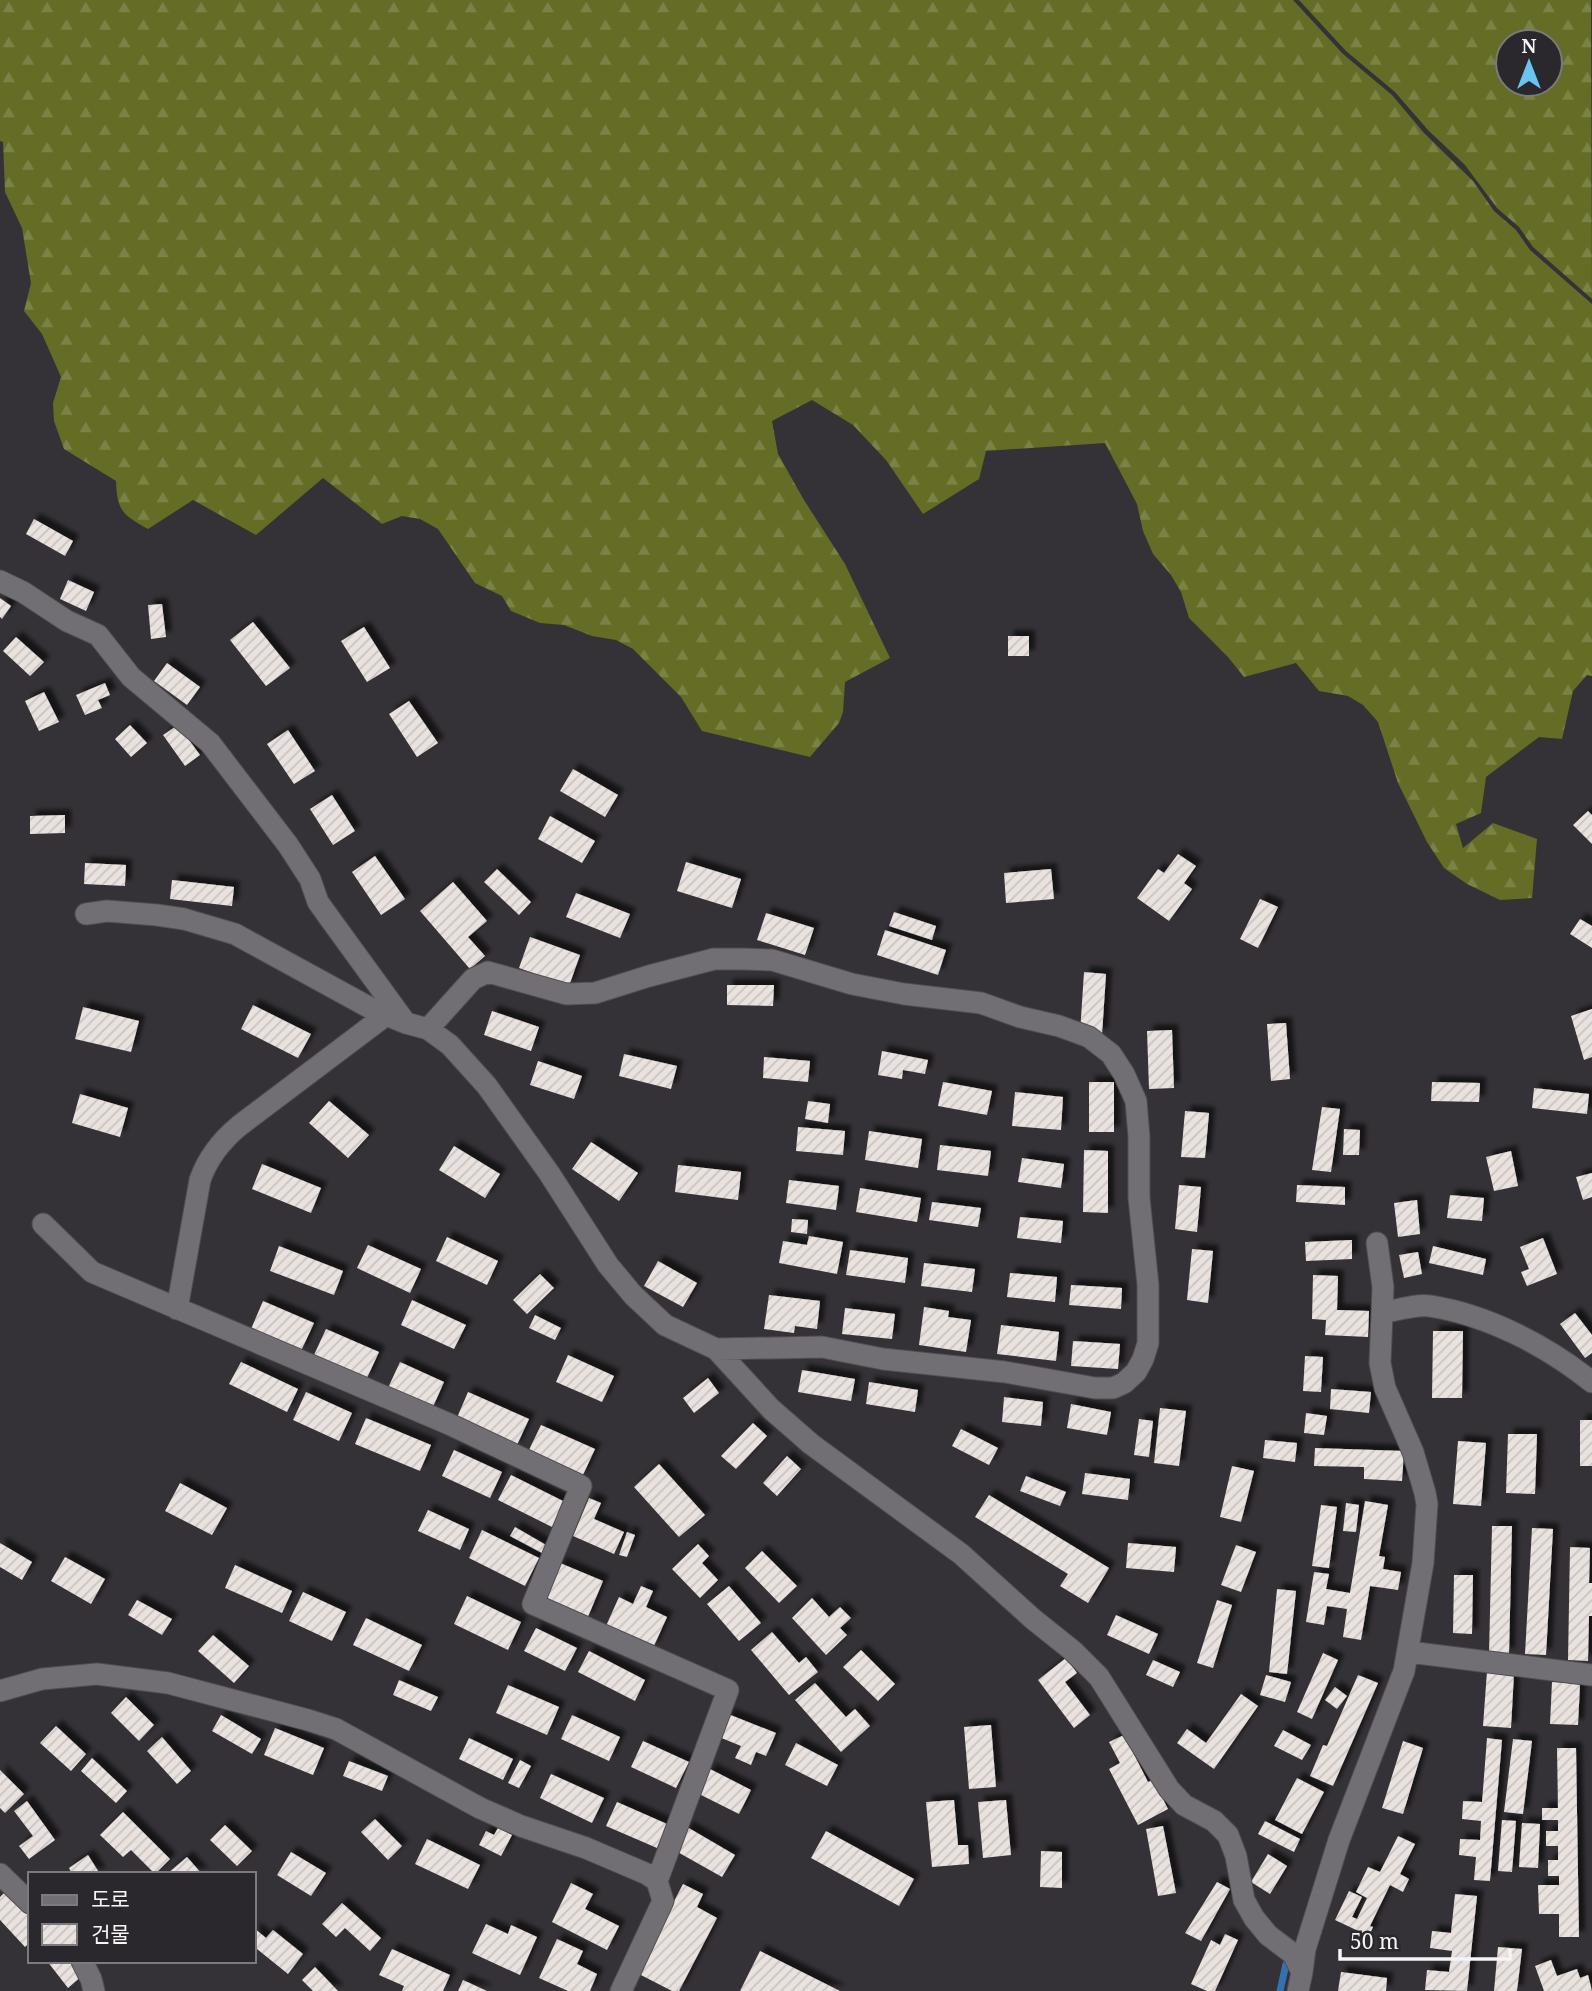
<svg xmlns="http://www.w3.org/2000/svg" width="1592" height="1991" viewBox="0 0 1592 1991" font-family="'Noto Serif','Noto Sans KR',serif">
<defs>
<pattern id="forest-firs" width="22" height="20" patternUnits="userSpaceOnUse" patternTransform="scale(1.75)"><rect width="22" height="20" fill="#646c25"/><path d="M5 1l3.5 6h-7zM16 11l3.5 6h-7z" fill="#7b8245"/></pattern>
<pattern id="building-hatch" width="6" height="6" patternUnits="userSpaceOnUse" patternTransform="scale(1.75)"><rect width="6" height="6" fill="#e9e2df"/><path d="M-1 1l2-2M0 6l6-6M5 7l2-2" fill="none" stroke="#c9c3c1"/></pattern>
<filter id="shadow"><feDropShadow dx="6" dy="-6" stdDeviation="2" flood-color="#0009"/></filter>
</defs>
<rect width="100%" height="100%" fill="#343236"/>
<path fill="url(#forest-firs)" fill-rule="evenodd" d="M0,0H1293L1343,54L1392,95L1424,133L1473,181L1494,211L1516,230L1530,250L1592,304V676L1587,675L1573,691L1562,739L1539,737L1486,777L1481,813L1456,824L1463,848L1493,823L1537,839L1532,898L1500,900L1467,884L1444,868L1427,842L1398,783L1378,722L1363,705L1348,696L1319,691L1296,663L1244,677L1228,657L1189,618L1181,592L1171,575L1153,554L1143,531L1137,504L1105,443L986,451L979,479L923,514L886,460L853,425L812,400L772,421L778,454L804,500L845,564L890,658L845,682L843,712L839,723L810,757L702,731L681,697L633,649L616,640L592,636L564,625L540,623L511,611L502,596L475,583L438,529L420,519L402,516L382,524L323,478L256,535L193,500L148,529C123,515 117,511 116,481L64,449L54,421L53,403L61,377L42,334L24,311L31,283L22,228L5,192L3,142L0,141Z
M1299,0H1591L1592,299L1533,247L1519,227L1497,208L1465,165L1428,130L1395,92L1346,51ZM1550,42V84H1508V42Z"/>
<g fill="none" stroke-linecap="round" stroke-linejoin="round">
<path stroke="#3471b0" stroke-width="7" d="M1280,1991L1286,1964"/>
</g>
<path fill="url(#building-hatch)" filter="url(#shadow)" d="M34,519L73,541L65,556L26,534Z
M68,580L94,592L86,611L60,599Z
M0,598L11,606L2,619L0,617Z
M162,604L166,637L151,639L148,605Z
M253,622L290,668L266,686L230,640Z
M364,627L390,668L367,682L341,641Z
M1008,636H1029V656H1008Z
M16,637L44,662L30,676L3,651Z
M167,663L200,687L187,705L154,681Z
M105,683L110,695L98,700L102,708L85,715L76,695Z
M44,692L59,722L39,731L25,701Z
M409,701L438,743L417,757L389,714Z
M130,725L147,743L131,757L115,739Z
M178,725L200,755L185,766L163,735Z
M288,730L315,771L294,784L267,744Z
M573,769L618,795L605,817L560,791Z
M332,795L355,831L333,845L310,809Z
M1588,811L1592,815V844L1573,825Z
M65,815V833L30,834V816Z
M550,816L595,841L582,863L538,839Z
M1178,854L1196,866L1184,883L1192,889L1169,921L1137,898L1158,869L1164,873Z
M375,856L405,899L381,915L352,872Z
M686,862L741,879L732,908L677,891Z
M85,863L126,865L125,886L84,884Z
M497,869L531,902L519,915L484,882Z
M1051,869L1054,899L1006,903L1004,873Z
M172,880L234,887L232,906L170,899Z
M453,882L487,921L468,937L485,956L470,969L420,911Z
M576,893L630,914L620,938L566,917Z
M1260,899L1278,907L1258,948L1240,939Z
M894,912L936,926L932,940L889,926Z
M766,913L814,928L805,955L757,940Z
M1580,919L1592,926V948L1570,934Z
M885,930L946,950L938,975L877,955Z
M530,937L580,955L569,986L519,968Z
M1084,972L1106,974L1102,1035L1080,1033Z
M727,985H774L773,1006L727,1005Z
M253,1005L311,1034L298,1058L241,1029Z
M83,1007L139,1021L131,1052L75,1039Z
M1592,1009V1057L1584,1060L1571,1016Z
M492,1011L539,1027L531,1051L484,1035Z
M1286,1023L1290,1079L1271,1081L1267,1024Z
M1172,1030L1174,1088L1149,1089L1147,1031Z
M882,1051L928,1060L925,1074L903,1070L902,1079L878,1075Z
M624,1054L677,1066L671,1089L619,1076Z
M764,1057L810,1061L808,1082L763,1078Z
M538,1061L582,1076L574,1099L530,1085Z
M943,1082L992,1091L987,1115L938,1106Z
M1089,1082H1114V1132H1089Z
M1432,1082L1480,1083L1479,1102L1431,1101Z
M1534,1088L1589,1094L1587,1114L1532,1108Z
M1015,1092L1063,1097L1061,1130L1012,1126Z
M80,1094L128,1108L120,1137L72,1123Z
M329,1101L369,1135L348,1158L309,1123Z
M808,1101L830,1104L828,1123L805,1119Z
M1322,1107L1340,1109L1331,1172L1312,1170Z
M1185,1111L1209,1113L1205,1158L1181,1157Z
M798,1127L845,1131L843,1155L796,1151Z
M1344,1129L1360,1130L1359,1155H1343Z
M869,1131L922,1139L918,1168L865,1160Z
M591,1142L638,1173L619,1201L572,1169Z
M940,1145L991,1151L988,1176L937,1170Z
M454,1146L500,1174L485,1198L439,1170Z
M1084,1150L1108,1151V1213L1083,1212Z
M1511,1151L1518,1186L1494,1191L1486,1157Z
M1022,1158L1064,1164L1061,1188L1018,1182Z
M262,1164L321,1188L311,1213L252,1189Z
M678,1165L741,1172L738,1200L675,1192Z
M1592,1173V1197L1583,1200L1576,1177Z
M789,1180L839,1186L836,1210L786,1203Z
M1179,1185L1201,1187L1197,1232L1175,1229Z
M1297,1185L1345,1187V1205L1296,1202Z
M860,1188L921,1198L917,1222L856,1212Z
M1450,1195L1484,1198L1482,1221L1447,1218Z
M1417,1200L1420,1234L1398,1237L1394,1203Z
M932,1202L981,1208L978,1227L929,1220Z
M1020,1217L1063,1221L1061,1243L1017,1238Z
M792,1219L808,1220L807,1234L791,1232Z
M809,1236L843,1242L837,1274L779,1263L783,1241L807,1245Z
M447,1237L498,1261L487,1285L436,1261Z
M1543,1238L1557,1274L1527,1286L1521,1272L1529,1269L1520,1247Z
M1352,1240V1259L1306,1261L1305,1242Z
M368,1245L421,1269L410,1293L357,1268Z
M279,1246L343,1271L334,1295L270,1271Z
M1433,1246L1486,1259L1483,1275L1429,1263Z
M1192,1249L1213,1251L1208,1303L1187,1300Z
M850,1250L908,1258L905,1283L846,1275Z
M1418,1252L1422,1274L1404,1278L1399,1255Z
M658,1261L697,1283L683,1307L644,1286Z
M924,1263L975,1269L972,1292L921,1286Z
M1010,1273L1057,1277L1055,1302L1007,1297Z
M540,1274L554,1288L527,1314L513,1300Z
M1313,1275L1338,1276L1337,1310L1369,1311L1368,1337L1325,1335L1326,1320L1312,1319Z
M1071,1285L1122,1288L1121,1309L1069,1305Z
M769,1295L820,1301L817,1329L795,1326L794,1333L764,1329Z
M412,1300L466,1325L454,1349L401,1325Z
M263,1301L314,1323L301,1351L251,1329Z
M924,1307L949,1311L948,1317L971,1320L966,1352L919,1345Z
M845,1308L895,1314L892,1339L842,1334Z
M1575,1313L1592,1335V1353L1585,1358L1560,1324Z
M535,1315L561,1328L555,1340L529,1328Z
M1001,1325L1059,1332L1056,1361L997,1354Z
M326,1329L379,1352L366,1380L313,1357Z
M1433,1331H1463L1462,1398H1432Z
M1073,1341L1120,1344L1118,1369L1071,1366Z
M568,1355L614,1376L602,1402L556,1382Z
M1305,1356L1323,1357L1321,1392L1303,1391Z
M241,1362L298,1389L287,1412L229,1384Z
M400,1362L444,1382L432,1409L387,1390Z
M802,1370L855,1379L851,1401L798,1392Z
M708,1378L719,1393L694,1413L683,1398Z
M869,1382L918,1390L915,1412L866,1404Z
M1331,1389L1371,1392L1369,1413L1330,1409Z
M306,1392L352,1413L339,1441L293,1420Z
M468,1392L529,1419L516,1447L456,1420Z
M1004,1397L1043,1402L1041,1426L1002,1422Z
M1071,1404L1111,1412L1107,1435L1067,1428Z
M1160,1408L1186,1411L1179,1466L1154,1463Z
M1306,1413L1327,1416L1324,1435L1304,1433Z
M366,1418L431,1445L420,1471L355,1444Z
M1139,1419L1153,1421L1149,1457L1134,1455Z
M1580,1420H1592V1466H1580Z
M753,1423L767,1436L736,1469L721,1456Z
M541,1425L595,1449L582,1477L528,1452Z
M961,1429L998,1448L989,1465L952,1446Z
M1508,1434H1537L1535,1494L1506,1493Z
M1265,1440L1297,1443L1295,1462L1263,1458Z
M1458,1441L1486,1443L1481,1506L1453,1504Z
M1315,1448L1404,1451L1402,1481L1364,1479V1467L1314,1466Z
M454,1450L502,1472L490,1498L442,1476Z
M787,1456L801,1469L777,1496L763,1483Z
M659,1464L705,1515L679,1537L634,1487Z
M1232,1466L1254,1471L1241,1522L1220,1517Z
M1085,1473L1130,1479L1128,1500L1082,1494Z
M511,1475L565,1502L552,1527L498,1500Z
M1026,1476L1066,1492L1060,1506L1020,1491Z
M180,1483L227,1508L212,1535L165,1511Z
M989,1495L1109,1568L1088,1603L1060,1586L1068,1574L975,1517Z
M589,1498L601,1503L594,1519L624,1532L614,1554L573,1536Z
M1365,1501L1388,1505L1379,1556L1385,1557L1383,1569L1401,1572L1398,1590L1370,1586L1361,1640L1343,1637L1347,1609L1327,1606L1324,1625L1306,1622L1314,1572L1329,1574L1326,1589L1350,1593Z
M1346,1503L1359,1505L1356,1532L1343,1531Z
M1321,1505L1337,1507L1329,1568L1312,1566Z
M428,1510L469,1529L460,1550L418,1531Z
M1492,1526H1512L1509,1654H1489Z
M515,1527L546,1545L542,1553L510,1536Z
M1532,1528L1553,1529L1546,1655L1525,1654Z
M482,1530L539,1558L525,1586L469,1558Z
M627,1532L635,1535L627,1557L619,1555Z
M0,1543L32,1562L22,1580L0,1567Z
M1128,1543L1176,1547L1174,1572L1126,1568Z
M698,1544L709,1556L702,1563L718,1580L700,1598L672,1569Z
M1236,1545L1256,1552L1241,1592L1221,1585Z
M1570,1547L1590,1548L1589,1583H1592V1616H1589L1588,1661L1568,1660Z
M762,1551L797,1586L779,1603L745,1568Z
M65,1557L105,1579L91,1604L51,1581Z
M560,1563L603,1581L587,1619L544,1601Z
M235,1565L292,1591L282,1613L225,1588Z
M1454,1575H1473L1472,1634L1453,1633Z
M641,1586L653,1591L646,1607L667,1617L653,1648L606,1626L619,1597L633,1604Z
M729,1586L761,1623L739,1641L707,1604Z
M1277,1589L1296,1591L1287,1674L1269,1672Z
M303,1592L346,1612L332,1641L289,1621Z
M467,1596L521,1622L508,1650L454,1624Z
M812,1598L829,1617L840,1607L851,1618L840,1628L847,1635L826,1655L792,1618Z
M137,1600L172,1619L162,1635L128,1615Z
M1217,1600L1232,1605L1213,1668L1197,1663Z
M1116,1615L1158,1634L1149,1654L1107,1635Z
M366,1618L422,1645L409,1671L353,1645Z
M536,1628L577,1648L565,1671L524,1651Z
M772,1632L799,1663L806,1657L818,1672L789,1695L751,1650Z
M213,1635L249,1666L234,1683L198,1651Z
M861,1650L895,1684L878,1701L843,1667Z
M589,1651L645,1680L635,1701L578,1672Z
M1323,1653L1338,1660L1312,1719L1297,1712Z
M1066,1658L1077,1673L1065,1682L1090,1715L1074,1728L1038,1680Z
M1153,1660L1180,1672L1173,1687L1146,1675Z
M1487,1671L1514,1673L1511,1728L1483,1726Z
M1266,1675L1291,1682L1285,1702L1260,1695Z
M1358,1675L1378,1683L1333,1786L1310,1776L1323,1745L1327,1746Z
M399,1680L438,1697L431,1711L393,1695Z
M1552,1682L1580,1684L1578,1725L1550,1724Z
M815,1683L846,1717L855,1709L870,1726L841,1752L795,1700Z
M508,1685L559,1707L547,1735L496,1713Z
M1335,1687L1347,1696L1337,1709L1325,1700Z
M1241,1694L1258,1706L1214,1769L1177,1743L1187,1729L1206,1743Z
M126,1697L154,1725L139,1741L111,1713Z
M728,1714L776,1733L766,1756L756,1752L751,1765L735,1758L741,1746L719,1737Z
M221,1715L261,1739L252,1754L212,1731Z
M572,1715L620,1737L609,1761L561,1739Z
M991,1725L996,1787L969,1789L964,1727Z
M56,1726L86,1754L71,1771L40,1743Z
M275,1728L324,1748L313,1775L264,1755Z
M1283,1730L1311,1745L1302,1760L1274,1746Z
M1124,1735L1148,1782L1153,1780L1168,1809L1138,1825L1109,1769L1120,1763L1109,1742Z
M162,1737L191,1771L177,1784L147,1751Z
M469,1738L513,1759L503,1780L459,1759Z
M1487,1738L1502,1740L1490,1881L1474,1880L1476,1857L1459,1855L1460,1839L1480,1840L1481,1821L1462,1819L1463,1801L1482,1802Z
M1513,1739L1532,1741L1523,1814L1504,1812Z
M643,1741L689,1762L676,1788L631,1767Z
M1403,1741L1423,1748L1403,1814L1382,1808Z
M796,1743L838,1765L827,1786L785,1765Z
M1557,1748H1576L1579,1937H1559V1914H1539L1538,1885H1559V1876H1548V1860H1558V1846H1546V1831H1558V1820H1542V1808H1558Z
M92,1758L127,1791L116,1803L81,1771Z
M520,1760L531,1766L519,1788L508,1783Z
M349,1761L388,1776L382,1791L343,1776Z
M710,1769L751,1790L739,1814L697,1793Z
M0,1770L24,1794L5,1813L0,1808Z
M551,1774L604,1798L592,1823L540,1798Z
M1297,1778L1324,1792L1302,1834L1275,1820Z
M954,1800L958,1845H968L969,1864L932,1867L926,1802Z
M1006,1800L1011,1855L983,1858L978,1802Z
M27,1801L55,1840L29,1859L19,1846L33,1836L14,1811Z
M617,1802L667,1824L657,1848L606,1826Z
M123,1812L170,1859L155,1874L131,1850L123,1857L100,1835Z
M375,1819L402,1846L388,1860L361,1832Z
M1502,1820L1516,1821L1512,1872L1498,1871Z
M1265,1821L1300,1839L1294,1852L1258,1834Z
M1522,1823L1540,1824L1538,1868L1519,1867Z
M225,1825L252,1851L237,1866L210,1840Z
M1163,1826L1176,1893L1158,1896L1146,1829Z
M687,1827L735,1855L722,1877L674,1850Z
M498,1828L512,1835L501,1856L479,1845L486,1831L494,1835Z
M826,1831L914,1879L899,1906L811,1858Z
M1398,1836L1415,1844L1400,1874L1409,1879L1403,1892L1390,1885L1370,1926L1373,1927L1369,1936L1335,1920L1349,1891L1362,1897L1352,1917L1357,1919L1367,1898L1356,1892L1368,1867L1380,1872Z
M427,1839L480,1865L468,1889L415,1864Z
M1041,1851L1062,1852V1888L1040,1887Z
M291,1852L326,1873L311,1896L277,1875Z
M1268,1854L1287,1866L1270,1894L1251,1882Z
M88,1855L100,1874H72L69,1868Z
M187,1857L202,1874H167Z
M1217,1882L1230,1889L1201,1941L1185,1933Z
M571,1883L593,1894L585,1909L619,1926L607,1950L552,1922Z
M683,1884L703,1894L697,1907L717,1918L679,1991H672L637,1973Z
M6,1891L30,1916V1942L25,1947L0,1920V1897Z
M1455,1894L1477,1896L1467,1991L1425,1990L1427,1970L1449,1972L1452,1951L1430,1948L1432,1931L1451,1933Z
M342,1903L381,1938L370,1951L345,1928L336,1937L322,1924Z
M486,1924L508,1934L511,1925L537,1937L520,1975L472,1953Z
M254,1928L266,1938L273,1930L303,1954L288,1974L257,1949L254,1953Z
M1225,1934L1238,1940L1215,1991H1207L1191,1984L1211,1940L1220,1945Z
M557,1939L583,1951L577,1964L597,1974L590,1991H568L539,1978Z
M1498,1947L1522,1949L1517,1991H1494Z
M392,1949L450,1975L443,1991H402L404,1986L379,1975Z
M760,1951L840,1991H740Z
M1551,1960L1557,1976L1577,1969L1580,1978L1588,1975L1592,1991H1544L1535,1966Z
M47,1961H70L82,1976L68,1988Z
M315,1967L338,1991H313L302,1980Z
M1341,1972L1387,1978L1386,1991H1338Z
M463,1980L487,1991H458Z"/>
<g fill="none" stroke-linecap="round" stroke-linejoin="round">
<g stroke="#504e51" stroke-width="23">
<path id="minor" d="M0,581L23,592L67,621L98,635L131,677L210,743L288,845L310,879L318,902L328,916L405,1022
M86,914L107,911L157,915L184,919L235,934L374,1010L406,1023L428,1029L450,1045L487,1086L549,1173L608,1265L633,1295L665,1325L716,1349L771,1409L811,1444L961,1554L1033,1619L1073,1651L1099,1677L1169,1789L1184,1805L1214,1821L1228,1835L1236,1856L1244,1900L1254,1918L1268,1935L1293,1954L1302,1972L1298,1991
M428,1029L473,979L488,972L566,994L595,993L649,976L714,959H742L772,960L852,984L904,994L981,1003L1020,1017L1059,1026L1089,1037L1111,1054L1124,1074L1136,1101L1139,1137V1198L1148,1285V1343L1143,1359L1136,1372L1124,1383L1113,1388H1095L1005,1372L883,1359L822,1347L716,1349
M43,1224L92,1272L449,1424L581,1486L533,1604L728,1690L657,1881
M177,1309L200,1180C208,1157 221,1141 239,1126L386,1015
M1382,1313C1397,1310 1416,1304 1430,1306C1488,1315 1547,1346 1592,1382
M1409,1652L1592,1675
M0,1691L42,1679L97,1674L168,1683L308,1720L336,1729L480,1808L521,1826L586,1848L647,1874L657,1881L663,1901L621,1991
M0,1874L30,1903
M82,1961L91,1979L94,1991
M1302,1972L1305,1949L1339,1840L1404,1671L1423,1563L1427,1504L1425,1493L1413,1452L1385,1388L1380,1363L1383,1287L1377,1243"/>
</g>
<use href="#minor" stroke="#726f74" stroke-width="21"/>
</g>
<rect x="28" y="1872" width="228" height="91" fill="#2a282c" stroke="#7b7a7d" stroke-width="2"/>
<rect x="42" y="1895" width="35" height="10" fill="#726f74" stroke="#7b7a7d" stroke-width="2"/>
<text x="91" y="1907" font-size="21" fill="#f5f4f6">도로</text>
<rect x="42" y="1924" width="35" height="21" fill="url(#building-hatch)" stroke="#7b7a7d" stroke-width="2"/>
<text x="91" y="1942" font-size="21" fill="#f5f4f6">건물</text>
<g transform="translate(1529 63)"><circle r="33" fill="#2a282c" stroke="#7b7a7d" stroke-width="2"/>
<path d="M0-5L12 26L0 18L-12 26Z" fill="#69c4f1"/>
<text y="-10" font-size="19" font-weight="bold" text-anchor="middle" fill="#f5f4f6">N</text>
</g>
<path d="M1340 1949v10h170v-10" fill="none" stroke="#f5f4f6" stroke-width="3.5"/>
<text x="1350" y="1949" font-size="21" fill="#f5f4f6" stroke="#2a282c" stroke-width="5" paint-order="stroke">50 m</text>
</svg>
